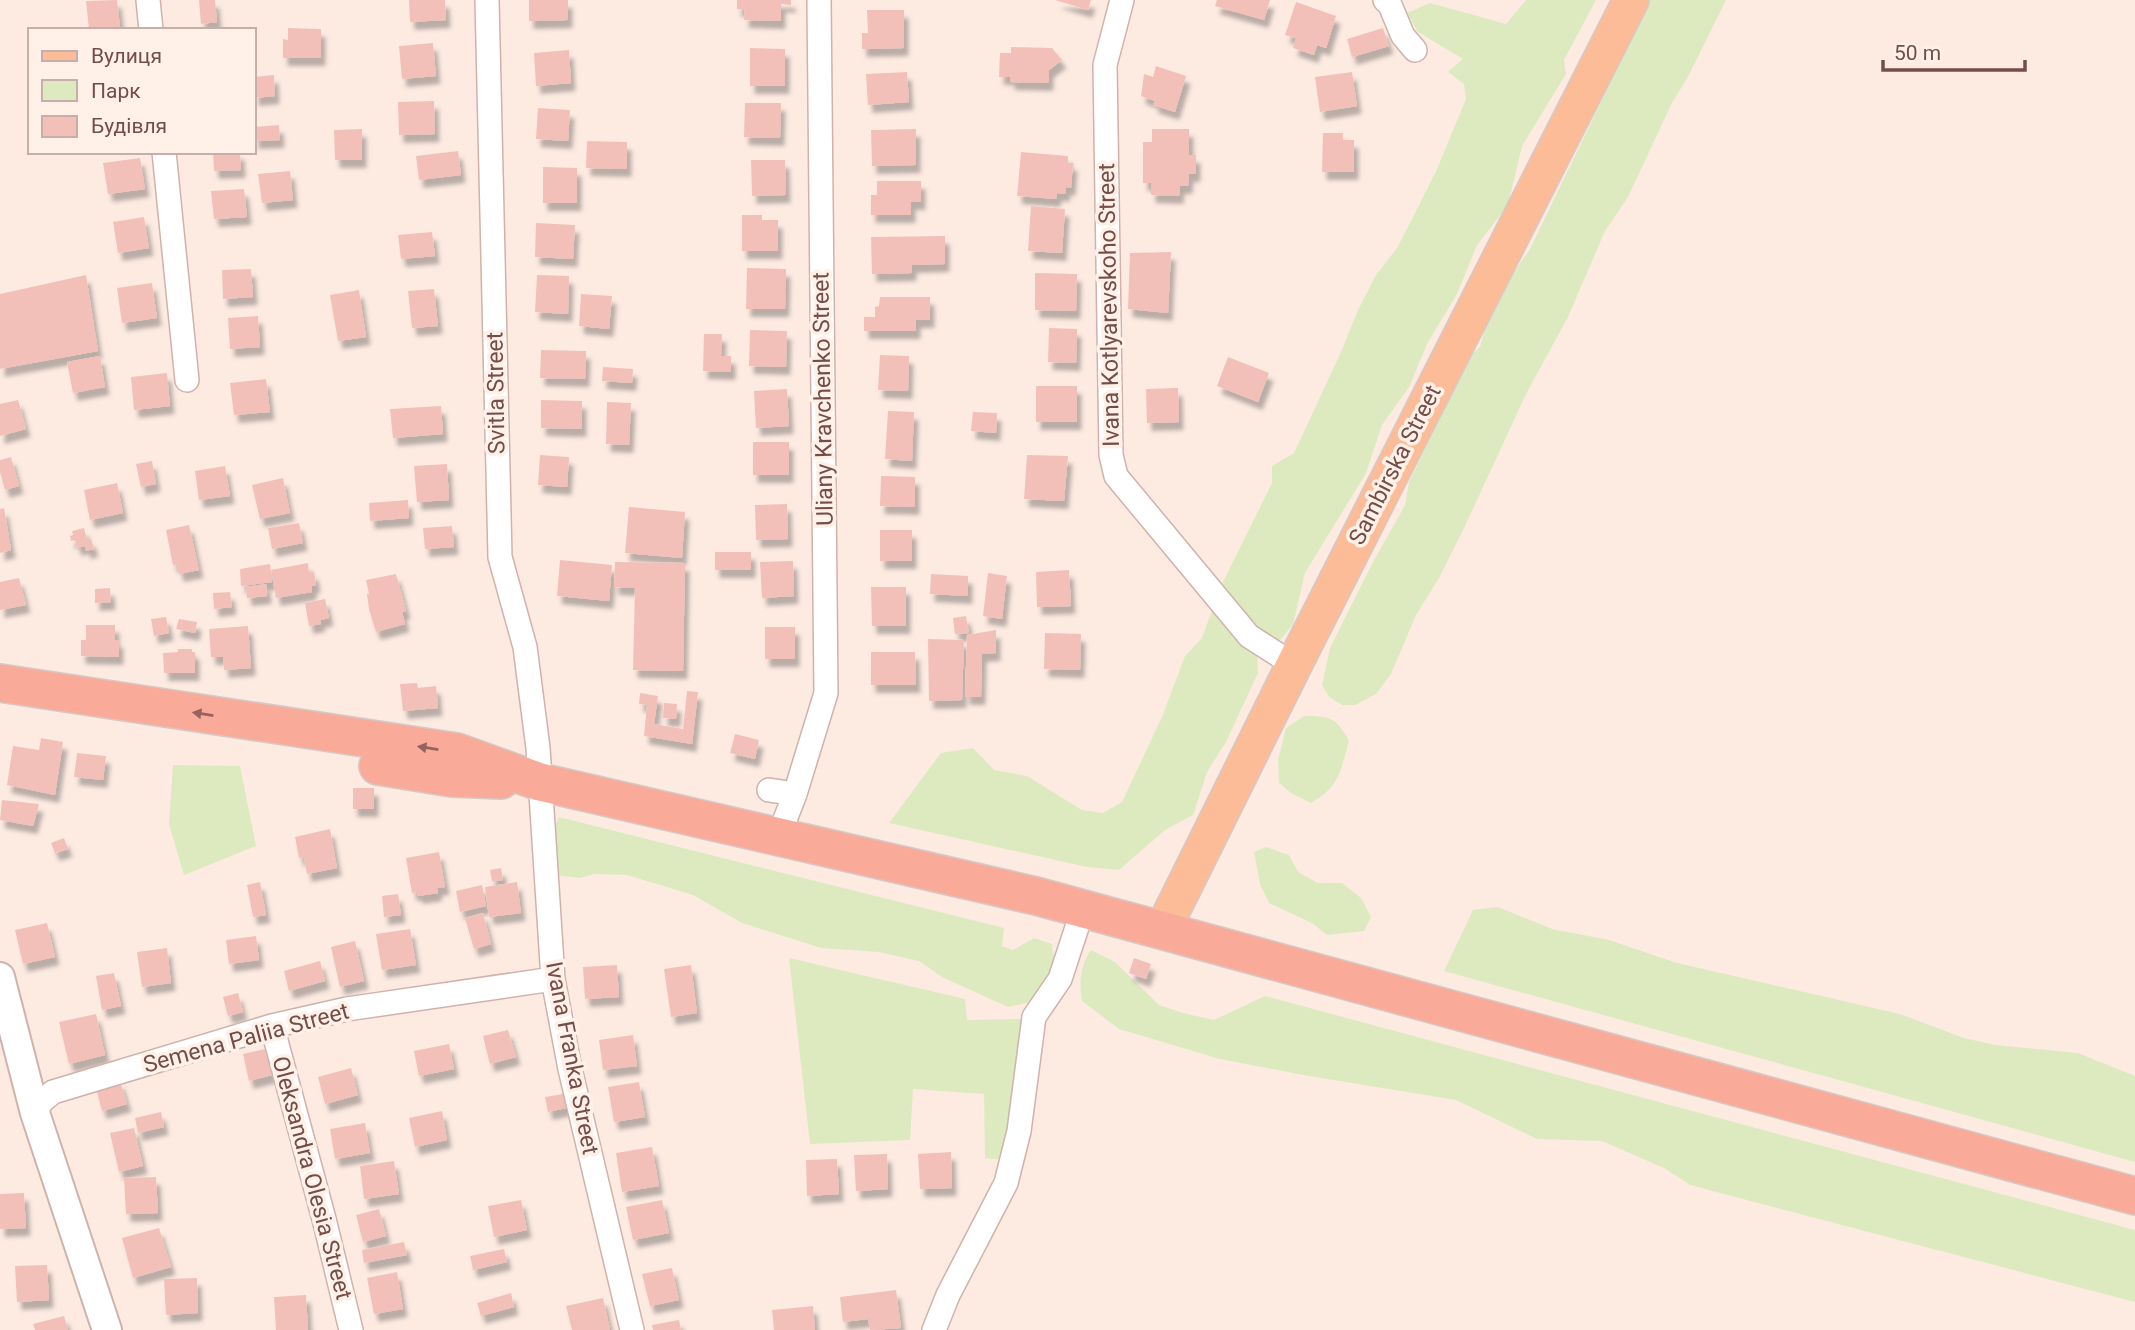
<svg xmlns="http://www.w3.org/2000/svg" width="2135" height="1330" viewBox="0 0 2135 1330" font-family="Roboto,sans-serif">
<defs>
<filter id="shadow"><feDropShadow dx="4.5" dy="8" stdDeviation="2" flood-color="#0004"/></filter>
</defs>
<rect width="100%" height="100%" fill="#fdebe2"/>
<path fill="#ddeac0" d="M1526,0H1596L1564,60L1566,74L1522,146L1508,205L1477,245L1457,294L1427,344L1409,387L1382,425L1366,473L1305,573L1293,624L1277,644L1257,657L1258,673L1226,742L1207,772L1193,815L1165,830L1119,870L1087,867L889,823L941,753L973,748L994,770L1027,776L1082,810L1103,813L1122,802L1162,717L1185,656L1202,638L1220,588L1272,483V466L1294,453L1341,352L1358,310L1376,275L1397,248L1411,221L1437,169L1466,99L1464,84L1448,72L1463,59L1418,32L1407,13L1430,3L1506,24Z
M1650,0H1726L1689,75L1672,103L1628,197L1605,231L1568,317L1526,394L1466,524L1439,578L1416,615L1391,674L1376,694L1355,705H1342L1329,697L1322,685L1330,648L1373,562L1405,505L1409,482L1448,402L1457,367L1480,347L1486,324L1504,287L1530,249Z
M1304,716C1330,716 1336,717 1349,741C1340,772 1340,786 1311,803L1291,793L1279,783L1278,760L1286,728Z
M173,765L240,766L256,846L184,875L169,824Z
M559,817L1004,928L1002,946L1013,950L1034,938L1052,944L1056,976L1027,1003L1008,1007L942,977L919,961L879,952L821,948L742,923L693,895L627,875L594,874L580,878L554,875L541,858Z
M1266,847L1289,855L1298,872L1318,883H1342L1361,898L1371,917L1364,931L1327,935L1312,923L1269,903L1260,884L1254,852Z
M1498,907L1552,929L1609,940L1677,963L1900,1014L1964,1038L1995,1045L2078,1053L2135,1076V1162L1444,971L1473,910Z
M1091,950L1115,962L1159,1005L1183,1013L1214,1020L1265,996L2135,1230V1302L1690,1185L1664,1168L1602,1141L1537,1139L1456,1100L1309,1076L1220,1059L1119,1029L1082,1001C1079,982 1080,966 1091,950Z
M789,958L965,999L967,1020L1023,1019L1003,1160L985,1158L984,1094L913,1089L910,1140L810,1144Z"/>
<path fill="#f2c0b9" filter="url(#shadow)" d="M117,0L120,27L89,29L86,1Z
M199,0H215L217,22L201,24Z
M409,0H445L446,20L410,22Z
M529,0H568V20L529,21Z
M737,0H791V5L781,4V21L744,20L745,9H737Z
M1055,0H1091L1088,10Z
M1217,0H1270L1264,20L1215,6Z
M1296,2L1336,16L1326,48L1317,45L1314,55L1293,48L1296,38L1285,35Z
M867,10H904V48L862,49V33H868Z
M288,28L321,29V58H283V39L288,40Z
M1383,28L1389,46L1352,57L1347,39Z
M433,43L436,76L402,79L399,46Z
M1011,47L1052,48L1062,60L1049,70V83L1010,82V77H999L1000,53H1011Z
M750,48L785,49V86H750Z
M569,50L571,83L536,86L534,53Z
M1156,66L1186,76L1175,112L1153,105L1155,101L1141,96L1144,74L1153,77Z
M907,72L909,102L868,105L866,74Z
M1352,72L1357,106L1320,112L1315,77Z
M274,75L275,96L254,98V77Z
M434,101L435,134L399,135L398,102Z
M745,103H781L780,138L744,137Z
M538,108L570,110L568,141L536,139Z
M279,125L280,140L254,141V127Z
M362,129V160H335L334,130Z
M916,129V165L872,166L871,130Z
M1152,129H1189V155H1196V174H1189L1188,186H1180L1179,196L1151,195V183H1143V142H1152Z
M1323,133H1343V140H1354V172H1322Z
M587,141L627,142V169L586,168Z
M458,151L461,175L419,180L416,156Z
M213,152H240L241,170L214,171Z
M1021,152L1068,156V163H1073L1071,188L1066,187L1065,194L1057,193L1056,199L1017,196Z
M140,158L145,189L108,194L103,163Z
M751,160H785L786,195L752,196Z
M543,167L577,168V203H543Z
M290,171L293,200L262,203L258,174Z
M877,181H921V202H911V215H871V195H877Z
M244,189L247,217L214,219L211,191Z
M1031,206L1065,209L1062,253L1028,251Z
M742,215H762V220H778V251H742Z
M144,217L149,248L118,253L113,222Z
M536,223L575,225L573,259L535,257Z
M432,232L435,256L401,259L398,235Z
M945,236V264L912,265V273L872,274L871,237Z
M1171,252L1168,313L1128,309L1130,253Z
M747,268L786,269L785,309H746Z
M251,269L253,297L223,299L222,270Z
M1035,273L1077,274L1076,311L1035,310Z
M86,275L98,351L0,369V294Z
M537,275L569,276L568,314L535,312Z
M152,283L157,318L122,323L117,288Z
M434,289L438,326L412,328L408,291Z
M359,290L366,337L338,341L330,295Z
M581,294L612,296L609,329L579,326Z
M880,297H930V320H916V331H864V317H875V307L879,306Z
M258,316L260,347L230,349L228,318Z
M1049,328L1077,329L1076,363L1048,362Z
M750,330L787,331L786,367L749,366Z
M704,334H722L721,356H731V372L703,371Z
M541,350L586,351L585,379L540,378Z
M880,355L909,356L908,391L878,390Z
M100,356L105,387L73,393L67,362Z
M1228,357L1269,373L1258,402L1217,386Z
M603,367L633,369L632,383L602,381Z
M167,373L170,406L134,410L131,377Z
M266,379L270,412L234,415L230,383Z
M1036,386H1077V422H1036Z
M1178,388L1179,422L1147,423L1146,389Z
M787,389L789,426L756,428L754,391Z
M18,400L26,429L0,436V404Z
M541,400L582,401V429L541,428Z
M607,402L631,403L629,445L606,444Z
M441,406L443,434L393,438L390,409Z
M888,411L914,412L912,461L885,459Z
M973,412L997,413L996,433L971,431Z
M753,442H789V475H753Z
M540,455L569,457L567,487L538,485Z
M1027,455L1068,456L1064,501L1024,499Z
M11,457L19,486L5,490L0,472V460Z
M152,461L156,484L141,487L136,464Z
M447,464L449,500L417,502L414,466Z
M225,466L230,496L199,500L195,471Z
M881,476L915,477V507L880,506Z
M283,478L290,513L260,519L252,485Z
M117,483L123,513L90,520L84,490Z
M408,500L409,518L370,521L369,503Z
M787,504L788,539L756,540L755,505Z
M629,507L685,512L682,558L625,553Z
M4,508L11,550L0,553V509Z
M299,523L303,543L272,549L268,528Z
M189,525L199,570L179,574L177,564L173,565L166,530Z
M452,526L454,547L425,549L423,528Z
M84,528L87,540L91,539L94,549L86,551L85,546L77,548L75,540L71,541L70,536L73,535L72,531Z
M880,530H912V561H880Z
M715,552H751V570H715Z
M560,560L612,565L609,601L557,596Z
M793,561L794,596L762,598L760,562Z
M615,562L685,563L683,671L633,670L635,588L614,587Z
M308,563L309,573L314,572L316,585L312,586V592L276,598L271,570Z
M270,564L272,582L241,586L240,569Z
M1069,570L1071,606L1037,607L1036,572Z
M988,573L1007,576L1002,619L983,616Z
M396,574L406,611L402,612L405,624L376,632L369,609L367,594H369L366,580Z
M931,574L968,576V596L930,594Z
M19,578L26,605L0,610V582Z
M266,584L267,596L247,598L246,587Z
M871,587H906V626H872Z
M110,588L111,602L95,603V589Z
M230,592L232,607L214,609L213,593Z
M325,599L329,618L320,620L321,624L309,626L305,603Z
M966,616L969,633L955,634L953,618Z
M166,617L169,633L154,636L151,619Z
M179,619L197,622L195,633L176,629Z
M86,625H115V640H119V657L81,656V640H86Z
M248,626L251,668L224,670L223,657H211L209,629Z
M765,627H795V659H765Z
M996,630V653L982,654L981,697H965L967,635Z
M1045,633L1081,634L1080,670L1044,669Z
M928,639L964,640L962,700L929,701Z
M178,649H192V652H195V673H164L163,653L178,652Z
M871,652H915L916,685H871Z
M417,683L418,688L436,686L438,708L403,711L400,684Z
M687,691L698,692L692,744L644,736L647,705L639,704L640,693L658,696L654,724L683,729Z
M664,703L677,704L676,719L663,718Z
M735,734L759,740L755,759L730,753Z
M41,738L63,742L55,795L7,785L13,746L39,750Z
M77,753L106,756L103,780L74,777Z
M353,788H374V809H353Z
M2,800L39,804L33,826L0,820Z
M330,829L337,868L307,874L304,857L299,858L295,837Z
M64,838L68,849L55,853L51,843Z
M439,852L445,887L437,888L438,893L418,896L417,892L412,893L406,858Z
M501,868L503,880L492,881L490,870Z
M260,882L266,915L253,917L247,885Z
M517,882L521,913L489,917L485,887Z
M482,885L486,906L460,912L456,891Z
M398,894L401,915L384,917L382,896Z
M483,913L491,944L474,949L465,918Z
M47,923L55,957L23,964L15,930Z
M410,929L416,965L382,970L376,934Z
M256,936L259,960L229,964L226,940Z
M355,941L364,981L340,987L331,947Z
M167,948L171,983L142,987L137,952Z
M1134,958L1151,964L1146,979L1129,973Z
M320,961L325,981L289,991L284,971Z
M617,965L619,997L585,999L583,967Z
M691,965L697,1013L671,1017L664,969Z
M114,973L121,1006L102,1010L96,976Z
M238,993L243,1012L228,1016L223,997Z
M96,1014L105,1055L69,1064L59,1022Z
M508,1030L516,1057L490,1064L483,1036Z
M633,1035L637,1066L603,1070L599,1040Z
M449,1044L454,1069L419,1076L414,1051Z
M265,1049L272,1075L249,1081L243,1054Z
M351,1068L358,1095L325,1104L318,1077Z
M120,1081L127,1104L102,1111L96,1088Z
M639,1082L645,1117L614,1122L608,1087Z
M569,1093L571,1107L548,1112L545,1097Z
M442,1111L447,1140L415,1147L409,1118Z
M161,1112L164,1127L138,1133L135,1118Z
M365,1123L370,1153L335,1159L330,1129Z
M134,1128L143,1166L119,1172L110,1133Z
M652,1147L659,1186L622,1192L616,1153Z
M951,1152L952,1188L920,1189L918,1154Z
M887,1154L888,1189L856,1191L854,1155Z
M837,1159L839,1194L807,1196L806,1160Z
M394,1161L399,1194L364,1199L360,1166Z
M156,1177L158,1213L126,1214L124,1178Z
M24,1193L26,1228L0,1229V1194Z
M521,1200L527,1230L494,1237L488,1206Z
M662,1200L669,1233L633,1240L626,1207Z
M379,1209L386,1236L363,1242L356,1215Z
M159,1228L171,1267L133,1278L122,1238Z
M404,1242L407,1255L364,1263L362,1250Z
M504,1249L507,1262L473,1270L470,1256Z
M47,1265L49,1300L17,1302L15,1266Z
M672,1268L679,1300L650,1306L642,1274Z
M397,1272L403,1309L374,1314L367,1278Z
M197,1278L198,1313L166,1315L164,1279Z
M896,1290L901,1328L870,1330L868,1319L843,1322L840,1297Z
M511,1293L514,1307L481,1316L477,1303Z
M306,1295L308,1330H276L274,1297Z
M603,1298L610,1330H572L566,1306Z
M813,1306L815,1330H774L772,1310Z
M64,1316L68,1330H35L33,1324Z
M679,1320L681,1330H653L652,1325Z"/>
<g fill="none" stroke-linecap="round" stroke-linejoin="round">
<g stroke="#d0b2ab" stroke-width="26">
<path id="minor" d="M148,0L151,30
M487,0L500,557L525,647L538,748L553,979L570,1069L632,1330
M1122,0L1105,65L1111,455L1116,476L1249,636L1294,665
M1385,0L1390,5L1403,36L1415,50
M164,152L187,380
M769,790L795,794
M779,835L795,794L826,693L819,0
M272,1026L324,1219L351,1330
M35,1113L42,1101L53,1092L272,1026L347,1009L553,979
M934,1330L948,1295L1006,1183L1019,1131L1034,1017L1060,979L1083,909"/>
</g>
<g stroke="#d0b2ab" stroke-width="32">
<path id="tertiary" d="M0,977L35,1113L107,1330"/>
</g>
<g stroke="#d5c9c8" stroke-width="38">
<path id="primary" d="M1162,931L1294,665L1631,0"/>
</g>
<g stroke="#d5c9c8" stroke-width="40">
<path id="trunk" d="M0,683L457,752L540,782L1036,896L2135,1196
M378,766L452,778L501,780"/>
</g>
<use href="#minor" stroke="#fff" stroke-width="23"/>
<use href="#tertiary" stroke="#fff" stroke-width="28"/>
<use href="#primary" stroke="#fdbc98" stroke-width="35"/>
<use href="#trunk" stroke="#faaa98" stroke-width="37"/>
</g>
<defs><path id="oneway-solid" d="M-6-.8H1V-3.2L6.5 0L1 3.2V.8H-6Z" transform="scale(1.75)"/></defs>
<g fill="#96645c">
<use href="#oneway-solid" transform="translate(203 714) rotate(-171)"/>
<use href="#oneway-solid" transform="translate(428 748) rotate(-171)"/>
</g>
<g text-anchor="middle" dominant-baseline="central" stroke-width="7" stroke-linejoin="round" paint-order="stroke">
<g font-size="23" fill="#744c48" stroke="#fff0e8">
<text transform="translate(1109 305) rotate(-91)">Ivana Kotlyarevskoho Street</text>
<text transform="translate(496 393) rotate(-91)">Svitla Street</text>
<text transform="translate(823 399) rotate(-91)">Uliany Kravchenko Street</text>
<text transform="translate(1395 465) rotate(-63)">Sambirska Street</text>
<text transform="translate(246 1038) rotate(-15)">Semena Paliia Street</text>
<text transform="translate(572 1058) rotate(79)">Ivana Franka Street</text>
<text transform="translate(312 1178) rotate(75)">Oleksandra Olesia Street</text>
</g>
</g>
<rect x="28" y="28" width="228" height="126" fill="#fff0e8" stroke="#c7aea8" stroke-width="2"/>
<rect x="42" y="51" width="35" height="10" fill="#fdbc98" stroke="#c7aea8" stroke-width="2"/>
<text x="91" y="63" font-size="21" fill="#744c48">Вулиця</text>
<rect x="42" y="80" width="35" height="21" fill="#ddeac0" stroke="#c7aea8" stroke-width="2"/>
<text x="91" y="98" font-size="21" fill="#744c48">Парк</text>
<rect x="42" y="116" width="35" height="21" fill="#f2c0b9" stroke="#c7aea8" stroke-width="2"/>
<text x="91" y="133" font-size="21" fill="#744c48">Будівля</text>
<path d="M1883 60v10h142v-10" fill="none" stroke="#744c48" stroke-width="3.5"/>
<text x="1894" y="60" font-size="21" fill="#744c48" stroke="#fff0e8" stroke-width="5" paint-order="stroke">50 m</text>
</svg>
